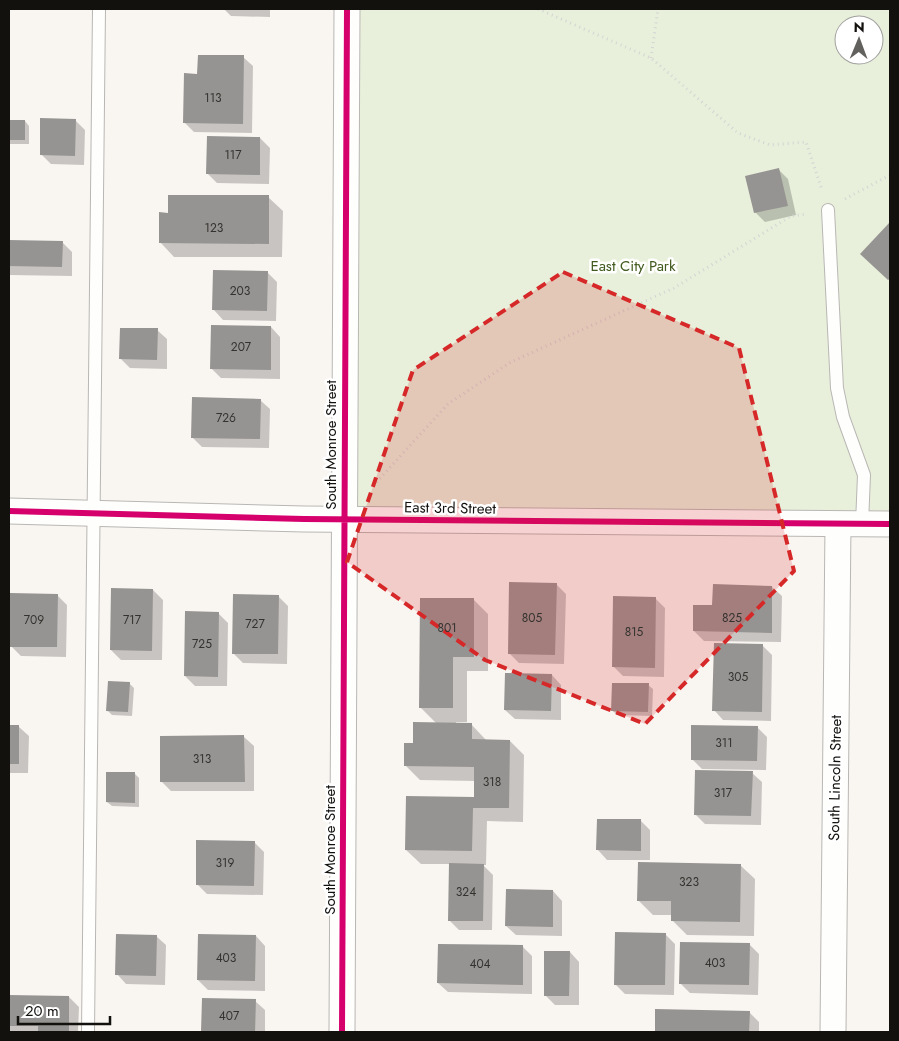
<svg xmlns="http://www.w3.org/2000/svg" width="899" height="1041" viewBox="0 0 899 1041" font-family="Jost,sans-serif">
<rect width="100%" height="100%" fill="#f9f6f2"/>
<path fill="#e8f0db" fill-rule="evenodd" d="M347,9H890V524L343,520ZM844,25H874V55H844Z"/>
<path fill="#0003" d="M224,9H270V17L231,16Z
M243,57L253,66L252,133L194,132L184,122L199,75Z
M75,120L85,130L84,165L51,164L41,154Z
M9,121H25L29,126V144H9Z
M260,138L270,148L269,184L217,183L207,173Z
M778,169L788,179L796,215L765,222L755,212Z
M268,197L283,211L282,257H174L160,242Z
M890,224V281L862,254Z
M9,241L62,242L72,252V276L9,275Z
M267,272L277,282L276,321L223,320L214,310Z
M271,327L280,337V379L221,378L211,368Z
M157,330L167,339V369L130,368L121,359Z
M260,400L270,409L269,448L202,447L192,437Z
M556,584L566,594L564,664L519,663L509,653Z
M772,587L782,596L781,642L704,641L694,631L714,606Z
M153,590L163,600L162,660H121L111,650Z
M57,595L67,605L66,657L21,656L11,646Z
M278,596L288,606L287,664L243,663L233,653Z
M655,598L665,608L664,677L623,676L613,666Z
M474,600L488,614V671H467V722H456V724H471L486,740L510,741L524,755L523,822L487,821L486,865H483L493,875L492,930H459L449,920L450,864H421L406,850L475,798V781L420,780L406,766L414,744L437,724L420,707Z
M218,613L228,623L227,686H195L185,676Z
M762,645L772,655L771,721L723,720L714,710Z
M552,675L561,685V720L515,719L505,710Z
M129,683L134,688L132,716L112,715L107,710Z
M648,685L653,689L652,716L617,715L612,710Z
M9,726L19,727L29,736L28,773H9Z
M757,727L767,737L766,770L702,769L692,759Z
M244,737L254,746V791H171L162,782Z
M752,773L762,782L761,825L705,824L695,814Z
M135,774L139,778V807L112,806L107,802Z
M641,821L650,830V860H607L598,850Z
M254,842L264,852L263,895L207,894L197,884Z
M740,865L755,879L754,936L687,935L672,920V915H653L638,900Z
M553,891L562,901V936L516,935L506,926Z
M665,934L675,944L674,995L625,994L615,984Z
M156,936L166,945L165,985L126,984L117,974Z
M256,936L265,946V991L208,990L198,980Z
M749,944L759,954L758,995L690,993L681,984Z
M522,946L532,956V994L448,992L438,983Z
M570,952L579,962V1005H555L545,995Z
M9,996L69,997L79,1007L78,1032H9Z
M203,1000L255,1001L265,1010V1032H203Z
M656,1010L749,1012L759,1022V1032H656Z"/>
<path fill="#969492" d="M198,55H244L243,124L183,123L184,73L197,74Z
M40,118L76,119L75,156L40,155Z
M9,120H25V140H9Z
M207,136L260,137V175L206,174Z
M779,168L788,206L754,213L745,176Z
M168,195H269V244L159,243V212L168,213Z
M890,222V278L888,280L860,254Z
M9,240L63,241L62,267L9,266Z
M213,270L268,271L267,311L212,310Z
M211,325L271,326V370L210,369Z
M120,328H158L157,360L119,359Z
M192,397L261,399L260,439L191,438Z
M509,582L557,583L555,655L508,654Z
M713,584L772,586V633L693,631V605H712Z
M111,588L153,589L152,651L110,650Z
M10,593L58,594L57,647H10Z
M233,594L279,595L278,654H232Z
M613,596L656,597L655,668L612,667Z
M420,598H474V657H453V708H419Z
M185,611L219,612L218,677L184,676Z
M714,643L763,644L762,712L712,711Z
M505,673L552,674L551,711L504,710Z
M108,681L130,682L128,712L106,711Z
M612,683H649L648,712L611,711Z
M413,722L472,723V739L510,740L509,808H473L472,851L405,850L406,796L474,797V767L404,766V743H413Z
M9,725H19V764H9Z
M691,725L758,726L757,761L691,760Z
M244,735L245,782H160V736Z
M695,770L753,771L751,816L694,815Z
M106,772H135V803L106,802Z
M597,819H641V851L596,850Z
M196,840L255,841L254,886L196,885Z
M638,862L741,864L740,922L671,921V901H637Z
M449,863L484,864L483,921H448Z
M506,889L553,890V927L505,926Z
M615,932L666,933L665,985H614Z
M116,934L157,935L156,976L115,975Z
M198,934L256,935L255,981L197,980Z
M680,942L750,943L749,985L679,984Z
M438,944L523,945V985L437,983Z
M544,951H570L569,996H544Z
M9,995L69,996V1032H38V1026H9Z
M202,998L256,999L255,1032H201Z
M655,1009L750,1011L749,1032H655Z"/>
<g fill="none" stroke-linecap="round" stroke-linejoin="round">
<g stroke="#b9b7b4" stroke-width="14">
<path id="lane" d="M828,210L837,388L843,417L864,475L862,524
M88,1032L99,9"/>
</g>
<g stroke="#b9b7b4" stroke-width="27">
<path id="street" d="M9,511L304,519L890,524
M342,1032L347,9
M833,1032L838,524"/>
</g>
<path stroke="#d4d4d3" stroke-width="3" stroke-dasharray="1 4" stroke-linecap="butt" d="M538,9L651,58L738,133L770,145L806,142L822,190
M651,58L658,9
M845,199L890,175
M373,486L448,404L511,362L674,288L791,216L807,214"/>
<use href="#lane" stroke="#fefefd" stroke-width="12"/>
<use href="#street" stroke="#fefefd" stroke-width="25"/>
<g stroke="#fff" stroke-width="9">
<path id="cycleway" d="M9,511L304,519L890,524
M342,1032L347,9"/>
</g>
<use href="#cycleway" stroke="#d6006c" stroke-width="6"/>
</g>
<path fill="#d62828" fill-opacity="0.2" stroke="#d62828" stroke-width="4" stroke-dasharray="10 6" stroke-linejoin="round" d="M563,272L739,348L794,571L645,724L485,660L347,562L413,370Z"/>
<g text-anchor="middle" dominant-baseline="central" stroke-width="5" stroke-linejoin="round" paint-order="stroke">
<g font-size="12" fill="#33322f">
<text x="213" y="98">113</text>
<text x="233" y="155">117</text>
<text x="214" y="228">123</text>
<text x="240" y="291">203</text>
<text x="241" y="347">207</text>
<text x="226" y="418">726</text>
<text x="532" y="618">805</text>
<text x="732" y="618">825</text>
<text x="34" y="620">709</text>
<text x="132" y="620">717</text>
<text x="255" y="624">727</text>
<text x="447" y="628">801</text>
<text x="634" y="632">815</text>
<text x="202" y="644">725</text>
<text x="738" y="677">305</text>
<text x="724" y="743">311</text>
<text x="202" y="759">313</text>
<text x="492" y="782">318</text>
<text x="723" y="793">317</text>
<text x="225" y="863">319</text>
<text x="689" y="882">323</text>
<text x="466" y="892">324</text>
<text x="226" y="958">403</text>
<text x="715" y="963">403</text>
<text x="480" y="964">404</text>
<text x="229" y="1016">407</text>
</g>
<g font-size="15" fill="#415a1d" stroke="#fff">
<text x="633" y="266">East City Park</text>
</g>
<g font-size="15" fill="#12110e" stroke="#fff">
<text transform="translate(331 445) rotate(-90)">South Monroe Street</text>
<text transform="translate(450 508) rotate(1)">East 3rd Street</text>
<text transform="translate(835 778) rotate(-89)">South Lincoln Street</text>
<text transform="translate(330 850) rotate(-90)">South Monroe Street</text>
</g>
</g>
<rect width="899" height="1041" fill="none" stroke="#12110e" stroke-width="20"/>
<g transform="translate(859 40) rotate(1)"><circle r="24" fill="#ffffff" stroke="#a0a09f"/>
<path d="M0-4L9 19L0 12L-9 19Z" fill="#63615e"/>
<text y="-8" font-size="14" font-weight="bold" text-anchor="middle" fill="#12110e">N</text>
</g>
<path d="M18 1016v8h92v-8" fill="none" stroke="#12110e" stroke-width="2.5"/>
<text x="25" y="1016" font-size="15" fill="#12110e" stroke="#ffffff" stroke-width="4" paint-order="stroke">20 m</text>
</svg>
